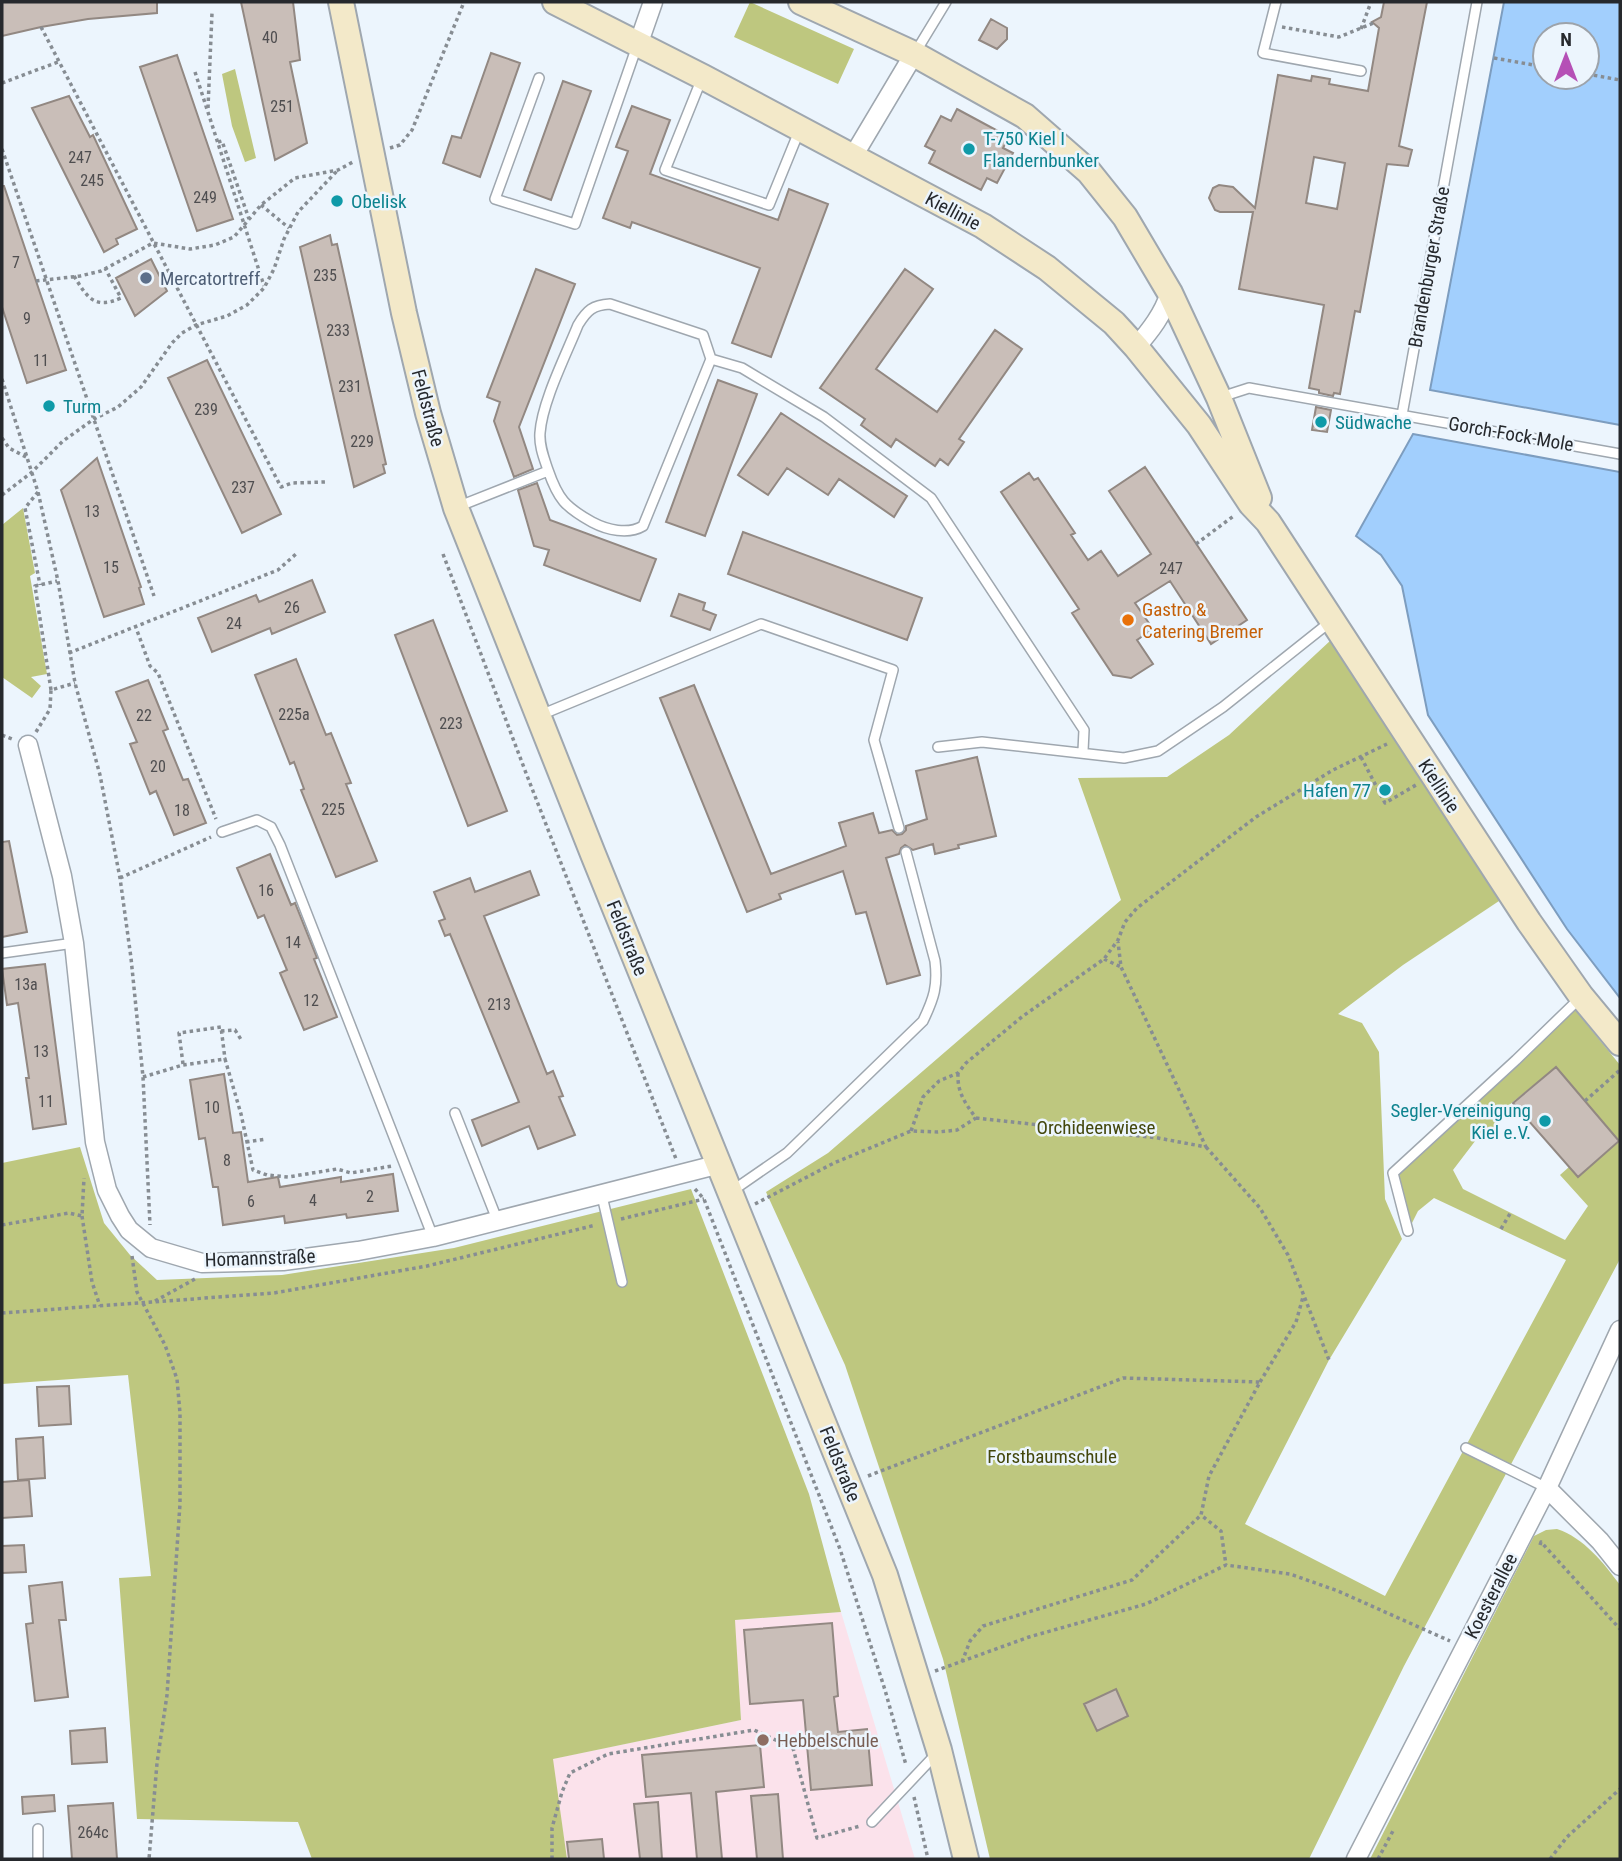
<svg xmlns="http://www.w3.org/2000/svg" width="1622" height="1861" viewBox="0 0 1622 1861" font-family="'Roboto Condensed',sans-serif">
<rect width="100%" height="100%" fill="#ecf5fd"/>
<path fill="#fbe2eb" d="M841,1612L915,1859H567L552,1759L741,1720L734,1620Z"/>
<path fill="#bec77f" fill-rule="evenodd" d="M750,2L854,49L838,84L734,37Z
M235,69L256,158L245,162L232,126L222,74Z
M23,508L35,573L30,576L47,674L31,677L41,686L32,698L2,677V525Z
M1331,640L1505,897L1403,965L1338,1014L1362,1023L1379,1052L1385,1199L1402,1239L1329,1360L1245,1524L1385,1596L1566,1260L1434,1198L1418,1211L1408,1231L1393,1173L1572,1006L1620,1065V1259L1404,1666L1309,1859H990L943,1659L845,1365L766,1192L828,1153L1121,900L1078,778L1167,777L1229,735ZM1556,1067L1619,1141L1578,1176L1569,1167L1560,1175L1588,1206L1565,1240L1463,1189L1453,1170L1482,1132L1490,1136L1503,1110Z
M80,1147L104,1223L130,1255L157,1280L282,1275L454,1248L691,1189L809,1494L841,1612L735,1620L741,1720L553,1759L567,1859H312L298,1822L137,1819L119,1578L151,1576L128,1375L2,1384V1163Z
M1557,1529C1584,1538 1604,1563 1620,1585V1859H1370L1534,1536L1546,1530Z"/>
<path fill="#a2cffd" stroke="#7d9dbf" stroke-width="2" fill-rule="evenodd" d="M1504,2H1620V425L1430,390ZM1545,35H1587V77H1545Z
M1413,434L1620,472V998L1567,929L1428,715L1402,586L1381,555L1356,536Z"/>
<path fill="#c9beb8" stroke="#928882" stroke-width="2" fill-rule="evenodd" d="M2,2H157V13L88,19L41,27L2,36Z
M241,2H293L300,60L290,62L307,143L275,160Z
M1384,2H1427L1399,146L1412,150L1408,166L1387,164L1360,312L1355,311L1340,394L1334,393L1333,396L1319,393V390L1309,388L1324,305L1239,289L1253,212H1220L1215,210L1209,198L1213,188L1219,185L1233,187L1255,208L1278,75L1311,81L1312,76L1330,79L1329,84L1368,91L1379,28L1372,22L1381,17ZM1314,157L1345,163L1337,209L1306,203Z
M991,19L1007,28V39L997,49L979,40Z
M491,53L520,63L480,177L443,163L452,136L461,138Z
M177,55L233,219L197,231L140,67Z
M563,81L591,91L551,200L524,190Z
M69,96L90,137L93,135L137,229L116,239L118,244L104,252L32,108Z
M632,106L670,120L650,174L778,220L789,189L828,204L771,357L732,343L760,268L632,222L630,228L603,218L628,151L616,147Z
M957,109L1009,137L1003,148L1013,153L997,183L987,178L981,190L929,163L935,151L925,146L941,116L951,121Z
M2,186H4L66,370L27,383L2,307Z
M330,235L332,245L337,244L386,464L383,465L385,473L354,487L300,247Z
M151,259L167,291L135,316L116,278Z
M536,269L575,284L519,427L533,469L514,477L494,421L500,402L487,397Z
M905,269L933,289L876,369L937,412L995,330L1022,349L959,439L964,442L948,465L940,459L935,466L896,439L891,447L861,425L865,419L820,388Z
M207,360L281,514L242,533L168,378Z
M718,380L757,394L705,536L666,522Z
M1316,407L1331,410L1327,432L1312,430Z
M781,413L907,496L894,517L839,479L828,495L787,468L768,495L738,475Z
M97,458L141,587L139,588L144,604L104,617L61,490Z
M1145,467L1247,620L1211,644L1170,581L1135,603L1153,629L1137,640L1153,664L1131,678L1113,675L1072,613L1079,609L1001,492L1029,473L1034,480L1038,478L1075,533L1071,535L1088,560L1101,551L1118,576L1151,554L1109,491Z
M537,483L550,520L656,559L640,601L544,565L549,550L534,546L518,490Z
M743,532L922,598L907,640L728,574Z
M312,580L325,612L272,634L270,628L212,652L198,618L256,595L259,602Z
M679,594L705,603L703,610L716,615L710,630L671,616Z
M433,620L507,811L468,826L395,635Z
M296,659L326,735L331,733L351,783L346,784L377,861L336,877L301,790L304,789L294,762L290,764L255,675Z
M148,680L168,729L163,731L183,780L188,779L206,823L174,835L156,791L150,794L130,744L137,742L116,692Z
M694,685L771,874L846,846L839,823L873,813L879,833L892,830L897,835L902,834L906,830V826L927,819L916,771L977,757L996,836L958,845L959,848L935,854L933,844L913,850L905,845L901,848L899,854L886,858L920,975L887,984L866,912L856,914L843,871L779,894L781,899L747,912L660,698Z
M9,841L27,932L2,937V842Z
M270,854L291,905L295,903L317,958L314,959L337,1017L304,1030L280,973L287,970L264,915L258,918L237,868Z
M530,871L539,895L484,916L547,1074L553,1071L563,1096L559,1097L575,1135L538,1149L529,1126L482,1146L472,1120L519,1102L450,934L445,936L439,921L445,919L434,892L470,878L475,892Z
M45,964L66,1124L33,1129L26,1078H29L18,1003L7,1005L2,969Z
M1556,1067L1619,1141L1578,1177L1513,1103Z
M224,1074L233,1133L241,1132L248,1182L278,1177L280,1187L341,1177V1182L393,1174L398,1211L347,1218L346,1214L285,1223L284,1216L223,1225L218,1187H213L205,1138L199,1139L190,1080Z
M69,1386L71,1424L39,1426L37,1387Z
M43,1437L45,1478L18,1480L16,1439Z
M29,1480L32,1516L2,1518V1482Z
M24,1545L26,1572L2,1573V1546Z
M62,1582L66,1620H59L68,1697L35,1701L26,1624L33,1623L29,1586Z
M832,1623L838,1696L834,1697L838,1732L867,1729L872,1785L811,1790L803,1700L750,1704L744,1630Z
M1116,1689L1128,1716L1097,1731L1084,1704Z
M105,1728L107,1762L72,1764L70,1731Z
M760,1745L764,1787L716,1792L722,1859H697L691,1793L646,1797L642,1755Z
M778,1794L783,1859H757L751,1796Z
M54,1795L55,1811L23,1814L22,1797Z
M658,1802L662,1859H640L634,1804Z
M113,1803L117,1859H72L68,1806Z
M602,1839L604,1859H569L567,1842Z"/>
<g fill="none" stroke-linecap="round" stroke-linejoin="round">
<g stroke="#9fa7af" stroke-width="12">
<path id="lane" d="M1276,2L1263,53L1361,71
M915,53L946,2
M539,78L495,199L575,224L637,46
M702,78L665,170L769,205L800,129
M711,359L643,526C628,535 607,530 592,522C565,507 558,499 548,470C544,458 539,446 540,433C542,402 566,355 578,325C587,310 593,305 610,304L703,335L711,359L742,368L824,417L931,498L1084,730L1083,751
M1221,397L1249,388L1620,454
M1402,415L1477,2
M457,507L548,471
M538,716L761,624L893,670L874,740L899,828
M938,747L982,742L1124,758L1158,751L1223,707L1330,622
M222,832L257,820L271,827L280,845L433,1237
M2,953L74,943
M455,1113L498,1222
M732,1191L787,1153L923,1021C934,998 938,986 935,961L906,852
M602,1196L622,1282
M1408,1231L1393,1173L1516,1060L1580,998
M1466,1448L1547,1488
M872,1822L938,1752
M38,1859V1829"/>
</g>
<g stroke="#9fa7af" stroke-width="21">
<path id="street" d="M638,45L653,2
M852,158L914,54
M1136,347C1151,330 1163,314 1170,293
M28,745L62,876L74,943L95,1142L107,1190L120,1216L129,1230L151,1248L202,1263L283,1261L358,1251L433,1237L720,1164
M1547,1488L1600,1541L1620,1566
M1356,1859L1547,1488L1620,1330"/>
</g>
<g stroke="#9fa7af" stroke-width="28">
<path id="secondary" d="M341,2L404,313L428,413L456,508L593,854L885,1575L939,1750L966,1859
M555,2L703,77L983,226L1047,268L1114,323L1136,347L1199,425L1251,504L1268,522L1529,922L1581,996L1620,1043
M801,2L914,54L1025,116L1089,172L1125,217L1170,293L1219,398L1259,498"/>
</g>
<path stroke="#878d93" stroke-width="3.5" stroke-dasharray="3.5 3.5" stroke-linecap="butt" d="M41,27L281,487L292,483L325,482
M1282,27L1339,37L1376,22
M1361,29L1371,2
M1494,58L1545,67
M195,72L264,286
M1587,74L1620,80
M2,83L58,62
M208,108L212,13
M218,142L222,141L249,219
M390,148L400,145L412,130L464,2
M2,149L154,596
M261,205L289,228
M74,276C87,297 94,310 121,298L105,268
M36,281L80,276L101,271L153,243L190,249L215,245L234,237L261,205L295,178L338,170L353,162
M2,379L38,492L58,581L75,683L100,775L120,878L131,958L143,1077L150,1225
M2,438L9,448L26,457
M38,492L25,508L40,585
M2,495L31,473L63,441L94,419L118,407L141,387L172,343L182,333L196,325L227,316L247,305L264,288L274,269L284,239L298,212L337,171
M1196,544L1235,515
M443,554L526,773L676,1159
M135,625L150,666L158,673L216,819
M69,653L278,570L296,554
M51,690L35,586L57,581
M36,732L50,709L51,690L75,683
M2,735L12,739
M1361,757L1385,803L1416,785
M120,878L211,837
M1104,959L1121,967
M221,1031L235,1030L242,1041
M183,1064L179,1033L221,1027L225,1059
M143,1077L183,1065L225,1059L241,1114L253,1170L267,1175L288,1177L337,1169L351,1173L392,1166
M1585,1101L1620,1070
M976,1118L1158,1138L1206,1147L1121,967L1118,942
M911,1131L923,1097L939,1081L958,1073L966,1063L1023,1016L1104,959L1118,940L1125,922L1137,908L1256,817L1333,770L1387,744
M246,1142L266,1139
M1206,1147L1260,1208L1288,1255L1329,1360
M695,1189L704,1199L840,1549L885,1690L906,1765
M755,1204L834,1163L911,1131L938,1132L957,1130L976,1118C965,1103 957,1092 958,1073
M82,1216L92,1282L100,1306
M621,1219L704,1199
M2,1225L69,1213L82,1216L84,1178
M1501,1229L1511,1212
M132,1256L137,1292L165,1345L177,1379L180,1413V1504L167,1695L157,1763L149,1859
M155,1301L195,1279
M2,1313L274,1293L427,1266L596,1225
M1260,1382L1296,1322L1303,1297
M868,1476L1123,1378L1260,1382L1209,1476L1201,1515L1221,1531L1226,1565
M1540,1545L1541,1542L1620,1629
M962,1662L970,1641L983,1626L1132,1580L1200,1516
M935,1671L1029,1637L1146,1604L1226,1565L1290,1574L1338,1591L1450,1641
M914,1797L928,1859
M552,1859V1828L562,1792L570,1773L608,1754L754,1730L793,1748L817,1838L860,1826
M1378,1859L1394,1829
M1550,1859L1567,1837L1620,1789"/>
<use href="#lane" stroke="#fff" stroke-width="9"/>
<use href="#street" stroke="#fff" stroke-width="18"/>
<use href="#secondary" stroke="#f3e9c9" stroke-width="24"/>
</g>
<g fill="#0f9aa8" stroke="#ecf5fd" stroke-width="2.5">
<circle cx="969" cy="149" r="7"/>
<circle cx="337" cy="201" r="7"/>
<circle cx="49" cy="406" r="7"/>
<circle cx="1321" cy="422" r="7"/>
<circle cx="1385" cy="790" r="7"/>
<circle cx="1545" cy="1121" r="7"/>
</g>
<circle fill="#5c6f8a" stroke="#ecf5fd" stroke-width="2.5" cx="146" cy="278" r="7"/>
<circle fill="#e8710a" stroke="#ecf5fd" stroke-width="2.5" cx="1128" cy="620" r="7"/>
<circle fill="#8d6e63" stroke="#ecf5fd" stroke-width="2.5" cx="763" cy="1740" r="7"/>
<g text-anchor="middle" dominant-baseline="central" stroke-width="5" stroke-linejoin="round" paint-order="stroke">
<g font-size="16" fill="#4f4e50">
<text x="270" y="37">40</text>
<text x="282" y="106">251</text>
<text x="80" y="157">247</text>
<text x="92" y="180">245</text>
<text x="205" y="197">249</text>
<text x="16" y="262">7</text>
<text x="325" y="275">235</text>
<text x="27" y="318">9</text>
<text x="338" y="330">233</text>
<text x="41" y="360">11</text>
<text x="350" y="386">231</text>
<text x="206" y="409">239</text>
<text x="362" y="441">229</text>
<text x="243" y="487">237</text>
<text x="92" y="511">13</text>
<text x="111" y="567">15</text>
<text x="1171" y="568">247</text>
<text x="292" y="607">26</text>
<text x="234" y="623">24</text>
<text x="294" y="714">225a</text>
<text x="144" y="715">22</text>
<text x="451" y="723">223</text>
<text x="158" y="766">20</text>
<text x="333" y="809">225</text>
<text x="182" y="810">18</text>
<text x="266" y="890">16</text>
<text x="293" y="942">14</text>
<text x="26" y="984">13a</text>
<text x="311" y="1000">12</text>
<text x="499" y="1004">213</text>
<text x="41" y="1051">13</text>
<text x="46" y="1101">11</text>
<text x="212" y="1107">10</text>
<text x="227" y="1160">8</text>
<text x="370" y="1196">2</text>
<text x="313" y="1200">4</text>
<text x="251" y="1201">6</text>
<text x="93" y="1832">264c</text>
</g>
<g font-size="19" fill="#0d838f" stroke="#ecf5fd" text-anchor="start">
<text x="983" y="138">T-750 Kiel I<tspan x="983" dy="22">Flandernbunker</tspan></text>
<text x="351" y="201">Obelisk</text>
<text x="63" y="406">Turm</text>
<text x="1335" y="422">Südwache</text>
<text x="1371" y="790" text-anchor="end">Hafen 77</text>
<text x="1531" y="1110" text-anchor="end">Segler-Vereinigung<tspan x="1531" dy="22">Kiel e.V.</tspan></text>
</g>
<g font-size="19" fill="#26292d" stroke="#ecf5fd">
<text transform="translate(953 211) rotate(28)">Kiellinie</text>
<text transform="translate(1429 267) rotate(-80)">Brandenburger Straße</text>
<text transform="translate(428 408) rotate(75)">Feldstraße</text>
<text transform="translate(1511 434) rotate(10)">Gorch-Fock-Mole</text>
<text transform="translate(1439 786) rotate(57)">Kiellinie</text>
<text transform="translate(627 938) rotate(68)">Feldstraße</text>
<text transform="translate(260 1258) rotate(-2)">Homannstraße</text>
<text transform="translate(840 1464) rotate(68)">Feldstraße</text>
<text transform="translate(1491 1596) rotate(-63)">Koesterallee</text>
</g>
<g font-size="19" fill="#4e5e75" stroke="#ecf5fd" text-anchor="start">
<text x="160" y="278">Mercatortreff</text>
</g>
<g font-size="19" fill="#c56008" stroke="#ecf5fd" text-anchor="start">
<text x="1142" y="609">Gastro &amp;<tspan x="1142" dy="22">Catering Bremer</tspan></text>
</g>
<g font-size="19" fill="#43470c" stroke="#ecf5fd">
<text x="1096" y="1127">Orchideenwiese</text>
<text x="1052" y="1456">Forstbaumschule</text>
</g>
<g font-size="19" fill="#785e54" stroke="#ecf5fd" text-anchor="start">
<text x="777" y="1740">Hebbelschule</text>
</g>
</g>
<rect width="1622" height="1861" fill="none" stroke="#26292d" stroke-width="7"/>
<g transform="translate(1566 56)"><circle r="33" fill="#ecf5fd" stroke="#9da3aa" stroke-width="2"/>
<path d="M0-5L12 26L0 18L-12 26Z" fill="#b550b6"/>
<text y="-10" font-size="19" font-weight="bold" text-anchor="middle" fill="#26292d">N</text>
</g>
</svg>
